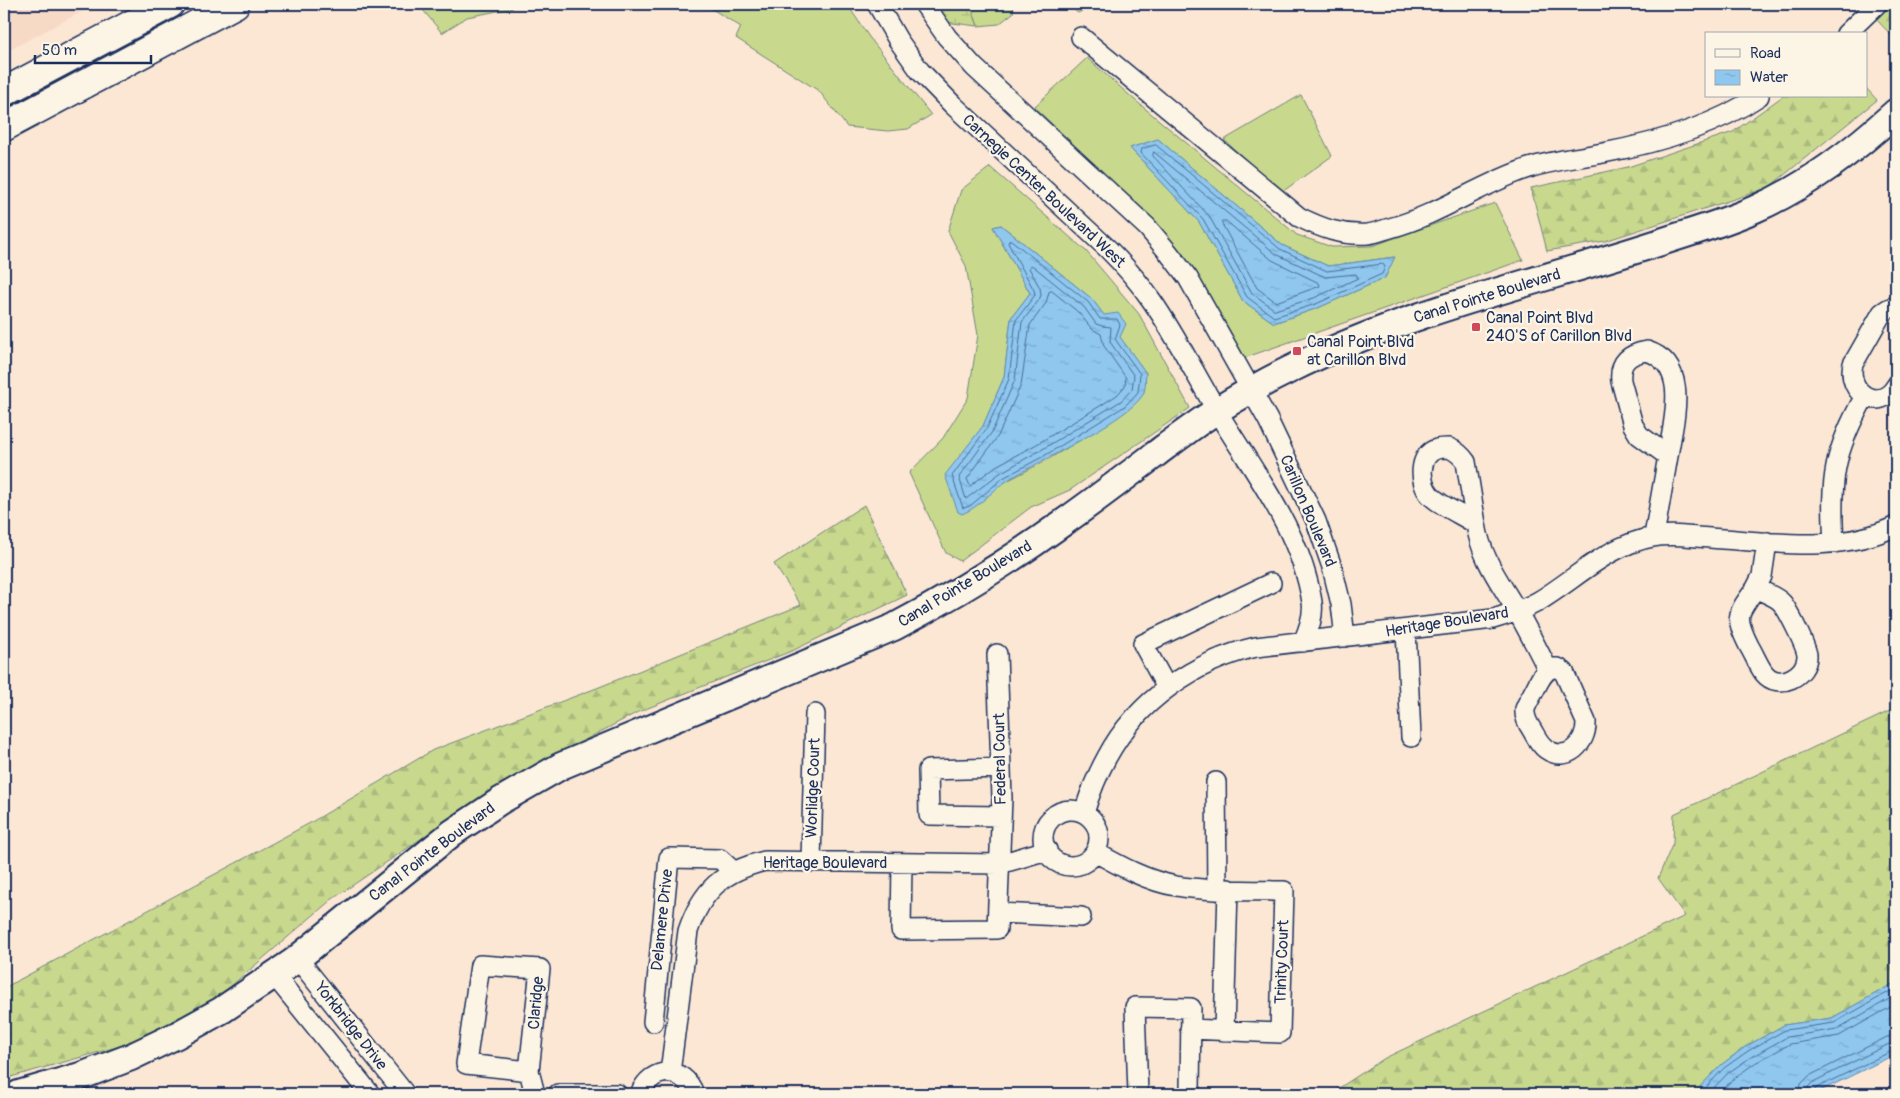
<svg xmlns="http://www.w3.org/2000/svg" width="1900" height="1098" viewBox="0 0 1900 1098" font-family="Pangolin,sans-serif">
<defs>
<pattern id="forest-firs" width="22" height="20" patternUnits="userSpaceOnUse" patternTransform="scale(1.25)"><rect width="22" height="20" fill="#c8d98e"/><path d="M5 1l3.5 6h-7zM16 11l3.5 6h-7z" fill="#abbb7d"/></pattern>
<pattern id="wetland-marsh" width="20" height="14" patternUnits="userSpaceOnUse" patternTransform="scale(1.25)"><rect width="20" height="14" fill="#c8d98e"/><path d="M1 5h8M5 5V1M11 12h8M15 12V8" fill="none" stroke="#abbb7d"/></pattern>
<pattern id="water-ripples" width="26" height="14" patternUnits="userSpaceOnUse" patternTransform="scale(1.25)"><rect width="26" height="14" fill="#8fc7ee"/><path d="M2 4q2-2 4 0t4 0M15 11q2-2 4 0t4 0" fill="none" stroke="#7babce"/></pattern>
</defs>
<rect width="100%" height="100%" fill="#fbe7d4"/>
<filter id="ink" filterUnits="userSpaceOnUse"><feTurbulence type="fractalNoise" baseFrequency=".02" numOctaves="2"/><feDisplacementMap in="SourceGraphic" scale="10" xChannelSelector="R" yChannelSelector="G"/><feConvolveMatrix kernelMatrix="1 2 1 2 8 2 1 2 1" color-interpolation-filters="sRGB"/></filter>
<g filter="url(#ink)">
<path fill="#f7dac6" d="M4,4H96L4,53Z"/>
<path fill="#c8d98e" stroke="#728476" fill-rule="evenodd" d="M418,4H513V8L467,17L442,33Z
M704,4H847L869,37L931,115L908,129L888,131L847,127L819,91L736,38L741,27Z
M973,4H1014L1013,13L999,24L978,26L971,7Z
M1066,4H1095L1078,13Z
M1087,58L1136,101L1297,235L1332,247L1372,246L1495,203L1523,260L1241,359L1191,273L1144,211L1034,107ZM1158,139L1282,245L1328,266L1394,257L1385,278L1318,308L1274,323L1243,301L1199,222L1130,148Z
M1301,95L1332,156L1282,192L1224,140Z
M990,167L1086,251L1139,314L1190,408L1070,490L1031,507L960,561L946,553L909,473L943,438L968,398L978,335L966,266L948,231L961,190ZM1001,225L1092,299L1146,373L1110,422L1047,460L1005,482L946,476L983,426L1004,377L1011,318L1030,293L993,227Z"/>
<path fill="url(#forest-firs)" stroke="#728476" d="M1887,4H1896V40L1873,16Z
M1866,88L1877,100L1768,188L1605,241L1547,251L1531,188L1628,167L1733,132L1783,96H1866Z
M864,505L907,595L794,650L638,712L503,783L331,900L210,1004L124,1045L4,1079V988L310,823L433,750L597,688L801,605L774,564Z
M1896,708V982L1832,1018L1784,1025L1745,1047L1721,1065L1693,1094H1330L1385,1058L1685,916L1658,878L1673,843L1674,814Z"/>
<path fill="url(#wetland-marsh)" stroke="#728476" d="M935,4H973L971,7L978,26L944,22Z"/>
<path fill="url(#water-ripples)" stroke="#618ab4" d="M1158,139L1282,245L1328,266L1395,257L1385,278L1318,308L1274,323L1243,301L1199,222L1130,148Z
M1001,225L1092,299L1104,315L1118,313L1126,324L1120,337L1146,373C1145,379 1146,387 1144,392C1136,417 1030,465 1005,482C990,493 979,507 962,514L958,512L945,475L983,426L1004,377L1011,318L1030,293L993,227Z
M1896,982V1054L1814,1094H1693L1721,1065L1745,1047L1784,1025L1832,1018Z"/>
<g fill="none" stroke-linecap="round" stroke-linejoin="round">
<path stroke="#496c98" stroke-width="1" d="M1156,145L1280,249L1327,271L1383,264L1385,267L1382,274L1316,304L1274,317L1247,297L1203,219L1141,153L1142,149Z
M1154,152L1276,254L1325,277L1356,274L1358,278L1314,298L1275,310L1252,293L1209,216L1153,156Z
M1222,221H1226L1272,260L1319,283L1320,286L1276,302L1257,288L1222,224Z
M1011,240L1088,302L1100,319H1117L1120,325L1115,339L1140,374L1138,392L1125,406L1044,456L1003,478L970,506L963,508L952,476L987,428L1009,379L1016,320L1035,295L1034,290L1008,243L1009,241Z
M1033,266L1084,307L1096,324L1102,326L1111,327L1110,342L1134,376L1132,389L1121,401L1041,450L1000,473L966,499L959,477L992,432L1015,380L1022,322L1039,300L1041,295L1040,288L1029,268L1030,266Z
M1052,291L1078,312L1092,329L1101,334L1104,346L1126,378L1125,386L1117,395L1100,406L1037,444L996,466L970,486L967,479L998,436L1021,385L1030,325L1046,303L1049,292Z
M1700,1094L1724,1068L1748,1051L1785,1030L1834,1023L1896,988
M1708,1094L1728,1073L1751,1057L1787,1037L1837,1029L1896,995
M1719,1094L1733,1079L1755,1063L1790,1044L1839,1036L1896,1004
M1799,1094L1801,1084L1809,1076L1887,1037L1896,1036
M1807,1094L1808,1087L1813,1082L1889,1044L1896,1043
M1813,1094L1816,1088L1896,1049"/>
<g stroke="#1b2f5e" stroke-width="22">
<path id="street" d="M877,4L898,40L920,71L952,104L1108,249C1124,265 1139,282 1152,301C1177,337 1197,378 1220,416C1255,474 1301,532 1312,602C1314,616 1309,629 1303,642
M924,4L947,37L974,67L1147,227L1168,252L1188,278L1268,420L1316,521L1332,567L1341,604L1345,637
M1846,34L1877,4
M1081,37L1299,217C1321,228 1342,236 1368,234C1375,233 1383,230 1390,228C1439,215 1480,184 1529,168C1553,160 1578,158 1603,153C1657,143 1713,127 1759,96
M1896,306L1888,309L1882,313L1853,364C1846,394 1880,413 1896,386
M1647,351C1691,365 1673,422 1668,456L1639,435L1633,425L1621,381C1619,361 1629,354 1647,351Z
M1449,448C1457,451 1461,455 1466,462L1476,524C1464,516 1439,505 1430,495C1419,483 1418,454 1437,449C1440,448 1445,448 1449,448Z
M1476,524C1481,558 1500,582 1517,611C1528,630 1538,650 1548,670
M1654,536L1668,456
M1834,543C1830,479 1833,453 1865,396
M1756,588C1764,593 1776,596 1782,603C1788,610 1806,646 1807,655C1808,676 1778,691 1764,673C1758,665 1754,654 1749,646C1734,616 1737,614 1756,588Z
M1756,588L1762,576L1767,542
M1406,630L1411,737
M1552,668H1558L1564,672L1586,722C1587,743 1567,764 1546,749C1539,744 1536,737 1532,730C1528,724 1524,717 1525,709C1527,703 1531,697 1534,691C1539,682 1542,672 1552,668Z
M1167,688L1143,644L1271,583
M1001,768L928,770L929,815L1001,816
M1216,782L1217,889
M1043 838a28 28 0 1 1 56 0a28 28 0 1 1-56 0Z
M1084,813C1090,793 1097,775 1107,757C1137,701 1195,661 1256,647L1493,619C1509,614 1524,610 1539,601C1577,578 1608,545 1653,537C1671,533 1691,537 1710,538C1772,542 1838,554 1896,526
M1095,852C1120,866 1147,881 1176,886C1212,892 1249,890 1284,891L1280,1033L1190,1029
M811,861L815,714
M902,863L901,930L997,929L1002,798L997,654
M998,913L1081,917
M298,959L405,1094
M480,965L540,969L529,1071L466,1064Z
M275,976L370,1094
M653,1022L669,858L720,859L733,871
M1224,1031L1228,889
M529,1071L535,1094
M670,1073L688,931C702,890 723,871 765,861L1000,864L1047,850
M558,1094H617
M640,1094C651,1066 684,1065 694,1094
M1138,1094L1135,1007L1191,1008L1190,1094"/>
</g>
<g stroke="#1b2f5e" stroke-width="30">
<path id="secondary" d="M19,1094L84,1075L131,1057L177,1035L222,1010L293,962L452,833L500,801L561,766L894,627C953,596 1010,561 1064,522C1098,498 1132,472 1165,447C1182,435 1198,422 1216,411C1240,396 1266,381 1291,369C1407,311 1535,283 1658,243C1691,232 1724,223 1755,209C1808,186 1854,150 1896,112"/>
</g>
<g stroke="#1b2f5e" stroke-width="31">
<path id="highway" d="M4,92L170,4
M4,127L235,4"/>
</g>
<use href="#street" stroke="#fcf5e5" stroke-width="19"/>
<use href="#secondary" stroke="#fcf5e5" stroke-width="26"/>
<use href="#highway" stroke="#fcf5e5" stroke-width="28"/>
</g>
</g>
<g fill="#d1495b" stroke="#fcf5e5" stroke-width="2">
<rect x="1471" y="322" width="10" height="10" rx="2.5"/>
<rect x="1292" y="346" width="10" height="10" rx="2.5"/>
</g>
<g text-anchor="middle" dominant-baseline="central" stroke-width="4.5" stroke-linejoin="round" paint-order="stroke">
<g font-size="16" fill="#1b2f5e" stroke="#fcf5e5">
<text transform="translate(1044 191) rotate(43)">Carnegie Center Boulevard West</text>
<text transform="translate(1487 296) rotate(-17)">Canal Pointe Boulevard</text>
<text transform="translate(1308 511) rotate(67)">Carillon Boulevard</text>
<text transform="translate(965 584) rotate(-31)">Canal Pointe Boulevard</text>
<text transform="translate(1447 622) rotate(-9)">Heritage Boulevard</text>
<text transform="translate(1000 759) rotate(-91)">Federal Court</text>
<text transform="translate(813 788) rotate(-88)">Worlidge Court</text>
<text transform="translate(432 852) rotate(-37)">Canal Pointe Boulevard</text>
<text x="825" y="863">Heritage Boulevard</text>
<text transform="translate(662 920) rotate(-84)">Delamere Drive</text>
<text transform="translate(1282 962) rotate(-88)">Trinity Court</text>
<text transform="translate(536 1003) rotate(-85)">Claridge</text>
<text transform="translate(351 1026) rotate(52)">Yorkbridge Drive</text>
</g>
<g font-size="16" fill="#1b2f5e" stroke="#fcf5e5" text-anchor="start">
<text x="1486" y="318">Canal Point Blvd<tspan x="1486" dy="18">240'S of Carillon Blvd</tspan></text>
<text x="1307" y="342">Canal Point Blvd<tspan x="1307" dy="18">at Carillon Blvd</tspan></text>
</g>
</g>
<rect width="1900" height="1098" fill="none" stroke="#fcf5e5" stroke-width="20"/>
<rect x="10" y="10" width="1880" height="1078" fill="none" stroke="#1b2f5e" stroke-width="2" filter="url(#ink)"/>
<rect x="1705" y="32" width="162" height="65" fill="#fcf5e5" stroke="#a2a6af"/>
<rect x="1715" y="49" width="25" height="8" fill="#fcf5e5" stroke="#a2a6af"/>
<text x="1750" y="58" font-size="15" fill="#1b2f5e">Road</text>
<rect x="1715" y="70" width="25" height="15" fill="url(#water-ripples)" stroke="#a2a6af"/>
<text x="1750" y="82" font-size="15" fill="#1b2f5e">Water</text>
<path d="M35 55v8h116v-8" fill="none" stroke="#1b2f5e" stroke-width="2.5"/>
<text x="42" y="55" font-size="15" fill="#1b2f5e" stroke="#fcf5e5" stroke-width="4" paint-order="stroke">50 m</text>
</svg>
